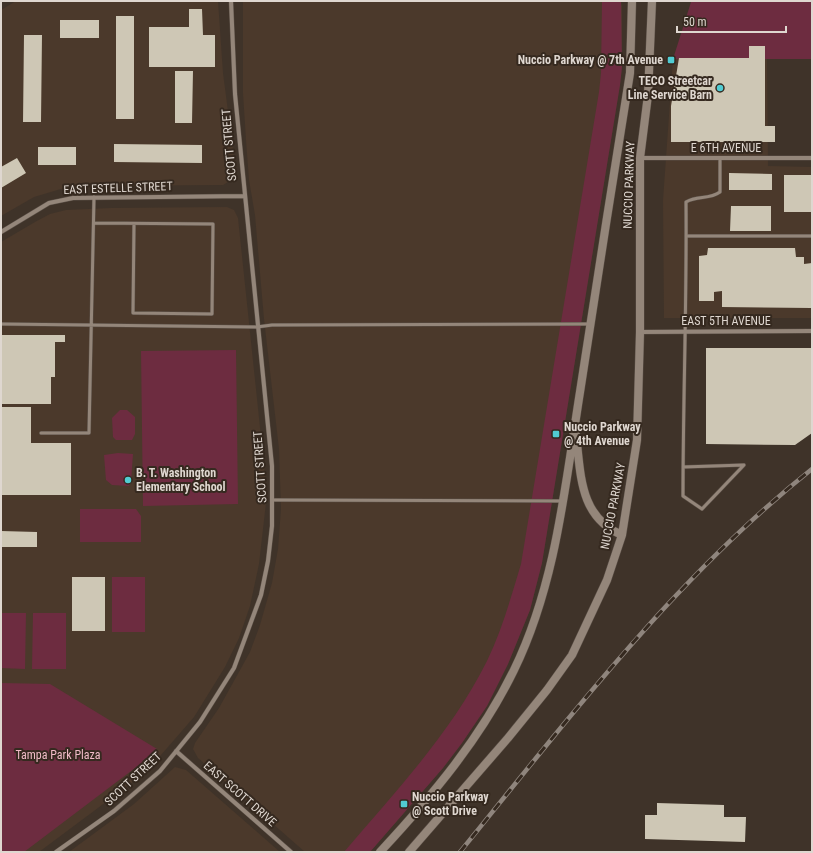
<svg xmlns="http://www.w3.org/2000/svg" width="813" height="853" viewBox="0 0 813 853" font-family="'Roboto Condensed',sans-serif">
<rect width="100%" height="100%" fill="#3f3329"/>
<path fill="#4b392b" d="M16,1H218L223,73L235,165L231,180L223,185L71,186L34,197L1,216V10Z
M243,1H621L622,6V67L620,85L542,563L530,610L508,664L487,706L462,743L443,768L370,852H305L198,758L193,749L195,743L219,708L250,652L260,625L272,583L278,549L281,509L279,449L264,319L255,215L249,180L246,140L243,93Z
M767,58L768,166L812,167V318H664L663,200L673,59Z
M227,207L234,210L238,218L267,494L259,564L250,606L239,638L225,667L194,717L161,755L134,781L39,852H1V242L35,222L50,214L66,210L111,208Z
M175,767L186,770L280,852H69L134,804Z"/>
<path fill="#6d2c40" d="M602,2H621L622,67L620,85L542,563L530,610L508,664L487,706L462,743L443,768L370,852H344C396,791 451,733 487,661C502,630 511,597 521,564L599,92L601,73Z
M691,2H812V59H673Z
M236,350L238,504L143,506L141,351Z
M120,410H127L135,417V434L132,440H116L113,437L112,418Z
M118,453L133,454L131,482L129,486L112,485L106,480L104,455Z
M80,509H136L141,516V542H80Z
M112,577H145V632H112Z
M1,613H26L25,669L1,668Z
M33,613H66V669H32Z
M1,683L50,684L157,749L143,762L24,852H1Z"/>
<path fill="#cec7b5" d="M189,9H202L203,35H215V67H149V27H189Z
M116,16H134V119H116Z
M60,20H99V38H60Z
M24,35H42L41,122H23Z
M749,46H765V126H775V142H671V106L679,58H749Z
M175,71H193L192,123H175Z
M114,144L202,145V163L114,162Z
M38,147H76V165H38Z
M17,158L26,173L1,188V167Z
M729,173L772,174V190H729Z
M784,175H812V212H784Z
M731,206H771V231H730Z
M708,248H795L796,257H804V264L812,263V308L722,307V291L714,292V301H699V256L707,255Z
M1,335H65V342H55V377H51V404H1Z
M706,348H812V433L795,445L706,444Z
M1,407H31V443H71V495H1Z
M1,531L37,532V547H1Z
M72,577H105V631H72Z
M657,803L724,805V817H746L745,842L645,839V815H657Z"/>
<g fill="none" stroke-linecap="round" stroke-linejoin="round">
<g stroke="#5a4f46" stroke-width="4">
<path id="lane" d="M94,223L213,224L212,314L133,313L134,224
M686,236H812
M1,324L257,327L272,325L589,324
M41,433H89L94,197
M683,467L744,465L702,509L683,496C683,398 687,300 686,202C697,195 709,200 720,192V158
M273,500L561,501"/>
</g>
<g stroke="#5a4f46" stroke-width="5">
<path id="street" d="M640,158H812
M1,232L49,203L73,198L244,196
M640,332L812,331
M176,751L291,852
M56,852L114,811L160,771L200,722L234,668L261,595L268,561L272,526V466L235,94L231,1"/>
</g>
<g stroke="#5a4f46" stroke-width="9">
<path id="secondary" d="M576,435C581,474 579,517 622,535
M380,852C432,796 481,738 514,670C556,584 565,486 580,392C596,286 613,179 630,73L632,1
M409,852L508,738L547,690L572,655L607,580L622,535L637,440L640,332V158L648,95L652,1"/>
</g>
<use href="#lane" stroke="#94867a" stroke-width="3"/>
<use href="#street" stroke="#94867a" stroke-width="4"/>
<use href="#secondary" stroke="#94867a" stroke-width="8"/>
<g stroke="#8f857d" stroke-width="4.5">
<path id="rail" d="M460,852C569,718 676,577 812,469"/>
</g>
<use href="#rail" stroke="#35291f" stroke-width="3" stroke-dasharray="9" stroke-linecap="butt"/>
</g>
<g fill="#51ccd3" stroke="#35291f" stroke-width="1.5">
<rect x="667" y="56" width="8" height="8" rx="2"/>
<circle cx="720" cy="88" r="4"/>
<rect x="552" y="430" width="8" height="8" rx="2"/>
<circle cx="128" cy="480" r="4"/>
<rect x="400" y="800" width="8" height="8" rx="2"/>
</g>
<g text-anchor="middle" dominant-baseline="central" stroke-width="4" stroke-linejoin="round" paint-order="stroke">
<g font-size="12" font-weight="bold" fill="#dfd7d0" stroke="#35291f" text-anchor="start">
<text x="663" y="60" text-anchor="end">Nuccio Parkway @ 7th Avenue</text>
<text x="712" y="81" text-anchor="end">TECO Streetcar<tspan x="712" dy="14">Line Service Barn</tspan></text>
<text x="564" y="427">Nuccio Parkway<tspan x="564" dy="14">@ 4th Avenue</tspan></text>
<text x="136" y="473">B. T. Washington<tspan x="136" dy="14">Elementary School</tspan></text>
<text x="412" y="797">Nuccio Parkway<tspan x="412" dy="14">@ Scott Drive</tspan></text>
</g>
<g font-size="12" fill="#dfd7d0" stroke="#35291f">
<text transform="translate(229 145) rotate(-95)">SCOTT STREET</text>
<text x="726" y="148">E 6TH AVENUE</text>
<text transform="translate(629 185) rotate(-88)">NUCCIO PARKWAY</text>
<text transform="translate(118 188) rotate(-2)">EAST ESTELLE STREET</text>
<text x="726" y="321">EAST 5TH AVENUE</text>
<text transform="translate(260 467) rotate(-94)">SCOTT STREET</text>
<text transform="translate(613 506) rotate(-79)">NUCCIO PARKWAY</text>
<text transform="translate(133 779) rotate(-43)">SCOTT STREET</text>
<text transform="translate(240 794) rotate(41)">EAST SCOTT DRIVE</text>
</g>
<g font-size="12" fill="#f1bbc7" stroke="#35291f">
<text x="58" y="755">Tampa Park Plaza</text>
</g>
</g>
<rect width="813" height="853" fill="none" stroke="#dfd7d0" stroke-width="4"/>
<path d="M677 26v6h109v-6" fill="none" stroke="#dfd7d0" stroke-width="2"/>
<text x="683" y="26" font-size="12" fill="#dfd7d0" stroke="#35291f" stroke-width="3" paint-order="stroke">50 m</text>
</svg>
